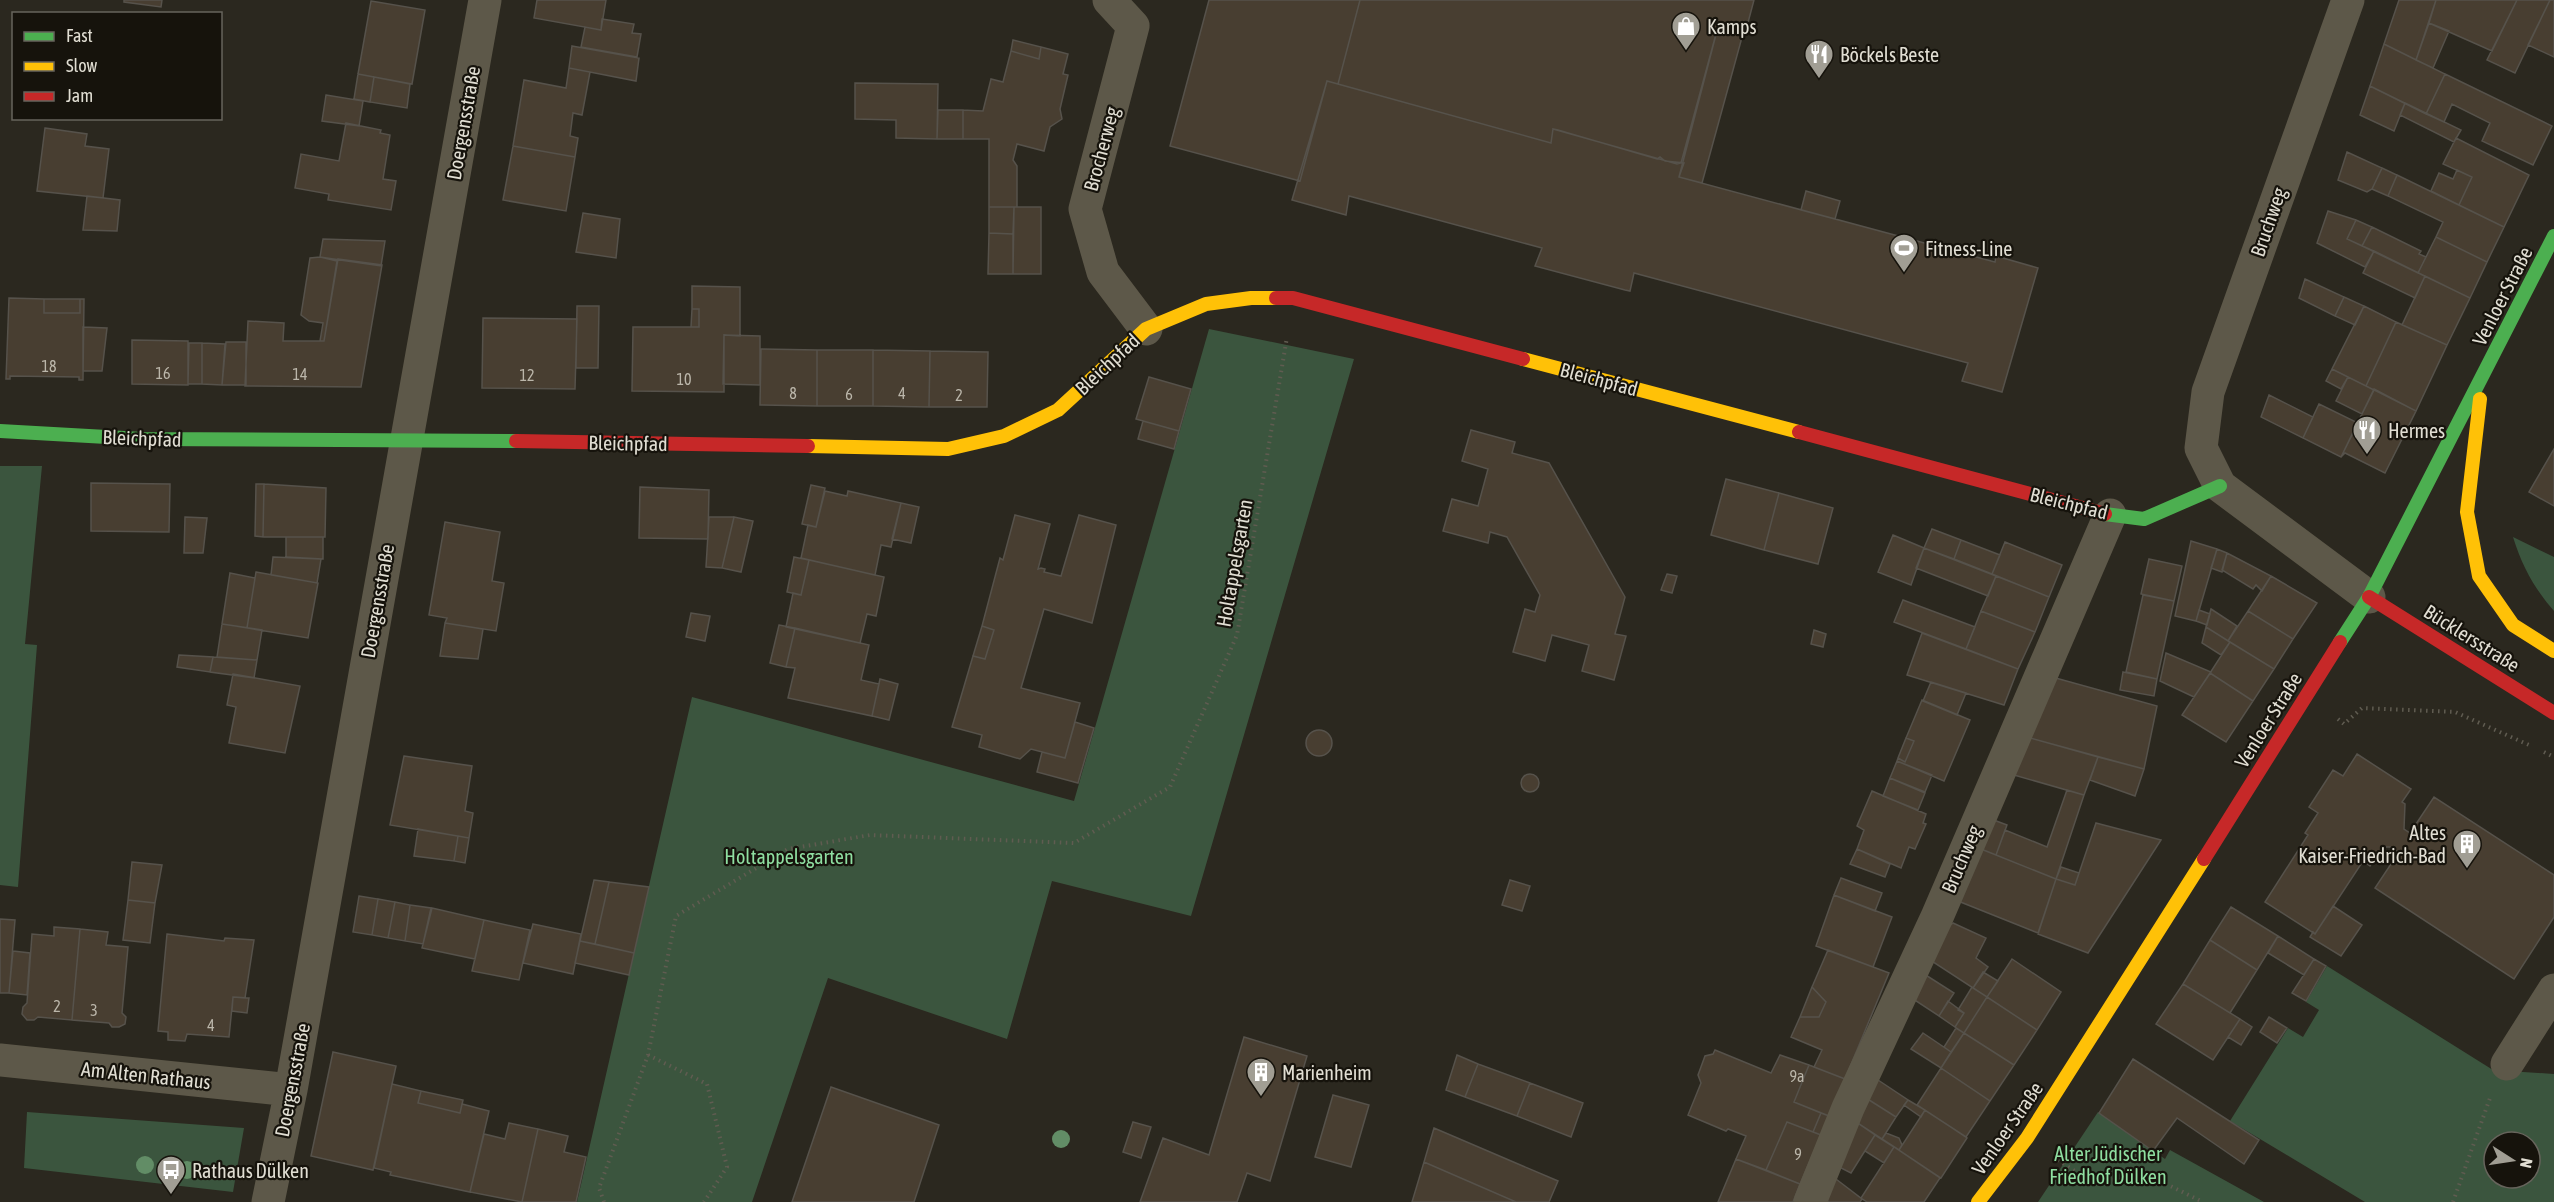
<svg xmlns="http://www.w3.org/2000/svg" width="2554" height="1202" viewBox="0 0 2554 1202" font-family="'Asap Condensed',sans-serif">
<rect width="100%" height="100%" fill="#2b281f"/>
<path fill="#3b553e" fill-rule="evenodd" d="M1209,329L1354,359L1191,916L1052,881L1007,1039L828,978L752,1202H577L692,697L1074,801Z
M0,466H42L25,644L37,645L18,887L0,885Z
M2513,537L2554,557V611C2534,588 2522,566 2513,537Z
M2327,966L2493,1070L2554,1074V1202H2365L2230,1121L2288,1028L2303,1037L2319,1010L2306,1002ZM2494,1142H2530V1178H2494Z
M27,1112L244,1128L233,1192L24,1168Z
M2098,1112L2165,1159L2170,1150L2264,1202H2038Z"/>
<path fill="#483e31" stroke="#56524b" stroke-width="1.5" d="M124,0H162L161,7L124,2Z
M537,0H606L601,30L534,18Z
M1209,0H1360L1338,84L1327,81L1300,181L1170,146Z
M1360,0H1754L1746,30L1719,23L1681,163L1677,164L1553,129L1551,143L1338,84Z
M2399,0H2436L2416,60L2384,44Z
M2436,0H2517L2492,51L2429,23Z
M2517,0H2550L2515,73L2487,60Z
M2550,0H2554V57L2528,45Z
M371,1L425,10L412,84L358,74Z
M602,19L634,24L632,33L641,34L637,57L581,47L585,27L601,30Z
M1719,23L1744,30L1702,183L1679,177Z
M2429,23L2449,31L2433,68L2416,60Z
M1013,40L1041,47L1039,59L1011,51Z
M2384,44L2445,74L2426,114L2370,86Z
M572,46L639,58L636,81L569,68Z
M1041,47L1068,54L1063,74L1068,75L1060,109L1062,119L1050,127L1044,151L1017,144L1013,160L1017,166V207H989V139H963V110L983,111L991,79L1003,82L1011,51L1039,59Z
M569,68L590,72L582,115L573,113L570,136L578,138L575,157L513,146L524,80L566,88Z
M358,74L374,77L370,102L354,99Z
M2445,74L2552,126L2533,165L2482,141L2490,123L2452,104L2444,122L2426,114Z
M374,77L410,84L407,108L370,102Z
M1327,81L1551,143L1553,129L1558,130L1657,159L1660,157L1665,161L1684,163L1679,177L1995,262L1996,256L2038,268L2002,392L1962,381L1968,363L1634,273L1630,291L1625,290L1535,266L1542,248L1349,196L1346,215L1292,200Z
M855,83L938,84L937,139L896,138V120L855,119Z
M2370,86L2405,103L2394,131L2360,115Z
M326,95L363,101L359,126L322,121Z
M2405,103L2461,130L2454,142L2400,115Z
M938,110H963V139H937Z
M346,123L381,130L380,133L390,135L383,179L396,181L391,210L328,200L329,194L295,188L301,154L339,161Z
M45,128L87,134L85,146L109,149L103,198L37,191Z
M2456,138L2529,175L2504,227L2459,205L2472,177L2443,164Z
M513,146L575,157L566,211L503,200Z
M2347,152L2382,168L2372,189L2367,192L2338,180Z
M2382,168L2397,175L2388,196L2372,189Z
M2457,170L2472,177L2459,205L2431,191L2439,173L2453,179Z
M2397,175L2504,227L2487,262L2436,237L2443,222L2388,196Z
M1806,191L1840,201L1835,219L1801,210Z
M87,196L120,200L117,231L83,230Z
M989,207H1014L1013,234L989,233Z
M1014,207H1041V274H1013Z
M2328,211L2356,220L2347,239L2374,251L2365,267L2317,243Z
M583,213L620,219L616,258L576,252Z
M2356,220L2372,227L2362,246L2347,239Z
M2372,227L2421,251L2419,254L2426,257L2418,273L2362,246Z
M989,233L1013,234V274H988Z
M2436,237L2487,262L2470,298L2418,273Z
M323,239L385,241L381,266L320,257Z
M2374,251L2425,276L2415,298L2363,273Z
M320,257L337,261L324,341H320L323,323L309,321L301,315L310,258Z
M338,259L382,265L361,387L245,386L248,321L284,323L283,341H324Z
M2425,276L2470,298L2447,345L2402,325Z
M2305,279L2344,297L2335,316L2299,298Z
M692,286L740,287V336L724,335V392L632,391L633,327H699V309H692Z
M2344,297L2364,306L2355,325L2335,316Z
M9,298L44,299V313H80V299H84L83,380H79V377L10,376V379H6Z
M44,299H80V313H44Z
M577,306H599L598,368H576Z
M2364,306L2396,322L2366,386L2332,369Z
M692,309H699V327H691Z
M483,318L577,319L575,389L482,388Z
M2396,322L2447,345L2416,411L2366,386Z
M83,327L107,328L102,371H83Z
M724,335L760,336V385L723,384Z
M132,340L188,341V385L132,384Z
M226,342H246V385H222Z
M189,343H202V384H188Z
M202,343L225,344L222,385L202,384Z
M761,349L817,350V406L760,405Z
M817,350H873V406H817Z
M873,350L930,351L929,407L873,406Z
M930,351L988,352L987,407H929Z
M2332,369L2348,377L2341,389L2326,381Z
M1149,377L1191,389L1179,431L1136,419Z
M2348,377L2374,390L2362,414L2336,401Z
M2374,389L2416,411L2385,473L2345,453L2341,457Z
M2269,395L2313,417L2303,438L2261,417Z
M2319,404L2358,423L2341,457L2303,438Z
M1143,421L1179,431L1174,449L1138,439Z
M1471,430L1515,442L1512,453L1549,463L1625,597L1615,634L1626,636L1614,680L1582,671L1589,645L1552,635L1545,661L1513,652L1525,609L1535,612L1540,595L1507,537L1490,532L1488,543L1443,531L1452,499L1478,506L1488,469L1462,461Z
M2554,449V506L2529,492Z
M1726,479L1779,493L1764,550L1711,535Z
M91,483L170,484L169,532L91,531Z
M256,484H264L263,537L255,536Z
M264,484L326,488L325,537H263Z
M811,485L825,488L816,527L802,524Z
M640,487L709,490L708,539L639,538Z
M825,491L847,496L848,491L901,503L891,547L881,545L875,575L801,558L808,525L816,527Z
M1779,493L1833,508L1818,564L1764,550Z
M901,503L919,507L911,543L892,539Z
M1015,515L1050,524L1038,569L1041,568L1045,569L1044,572L1061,576L1079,515L1116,525L1092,623L1044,609L1021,688L1080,703L1065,758L1031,749L1020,759L979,747L982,735L952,727L973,656L985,659L994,630L982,626L1000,558L1003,560Z
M185,517L207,518L203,553H184Z
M709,517H734L722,568L706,567Z
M734,517L753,521L741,572L722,568Z
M445,522L500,532L492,581L504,583L496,631L445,623L447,618L429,615Z
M1932,529L1961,540L1954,559L1924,548Z
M1893,535L1924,548L1911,585L1878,572Z
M286,537H323V559L286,557Z
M1961,540L2000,555L1992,574L1954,559Z
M2191,541L2217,549L2196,621L2175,616Z
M2005,542L2062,565L2049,597L1992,574Z
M1924,548L1996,576L1988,596L1916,568Z
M2217,549L2227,553L2222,572L2211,568Z
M2227,553L2271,576L2262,591L2256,585L2253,589L2222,570Z
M273,557L321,559L317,583L271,575Z
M794,557L809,560L801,595L787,592Z
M2149,559L2182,566L2174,601L2141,594Z
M809,560L884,577L876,616L867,614L860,643L786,627L793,593L801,595Z
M256,572L318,583L308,638L247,628Z
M230,573L255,578L247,628L222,624Z
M1667,574L1677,576L1672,593L1661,590Z
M1996,576L2049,597L2035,632L1981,611Z
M2271,576L2317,603L2293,639L2248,611Z
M2143,595L2174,601L2157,679L2126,672Z
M1903,600L1975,627L1966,649L1894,622Z
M2211,609L2237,626L2228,641L2206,627Z
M2199,610L2210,614L2207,625L2196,621Z
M1981,611L2035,632L2018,669L1966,649Z
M2248,611L2293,639L2274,669L2228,641Z
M691,613L710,616L705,641L686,637Z
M445,623L483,629L478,659L440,656Z
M222,624L262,630L257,660L217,657Z
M779,625L795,628L786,667L770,663Z
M982,626L994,630L985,659L973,656Z
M2206,627L2230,642L2221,655L2202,643Z
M795,628L869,645L861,680L879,684L872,716L788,698L795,668L786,667Z
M1814,630L1826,634L1823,647L1811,644Z
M1922,633L2018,669L2004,705L1907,675Z
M2230,642L2274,669L2253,701L2210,673Z
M2166,653L2211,672L2194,697L2160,681Z
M179,655L213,657L210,672L177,667Z
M213,657L257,660L254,678L210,672Z
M2123,672L2157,679L2154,696L2120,690Z
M2210,673L2253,701L2226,742L2182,715Z
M233,674L300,686L285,753L229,743L236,707L227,705Z
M2052,677L2157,706L2144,769L2023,736Z
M880,679L898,684L889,720L872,716Z
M1931,682L1966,693L1957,715L1923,701Z
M1922,700L1970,720L1944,781L1897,761L1898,758L1905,762L1914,741L1906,738Z
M1075,722L1094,728L1078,783L1037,772L1042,752L1065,758Z
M1306 743a13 13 0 1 1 26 0a13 13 0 1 1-26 0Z
M2023,736L2098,757L2084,795L2007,773Z
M1906,738L1914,741L1905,762L1898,758Z
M2357,754L2411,789L2402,802L2405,804L2404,829L2410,833L2434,797L2554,875V917L2514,979L2375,888L2399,852L2390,847H2383L2370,866L2363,861L2315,934L2265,902L2308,835L2305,833L2318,813L2309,807L2333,770L2343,776Z
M404,756L472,766L465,811L473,813L469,838L390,825Z
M2098,757L2144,769L2135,796L2090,780Z
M1897,761L1932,775L1925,792L1890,778Z
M1521 783a9 9 0 1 1 18 0a9 9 0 1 1-18 0Z
M1890,778L1925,793L1918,810L1883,796Z
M2067,790L2084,795L2056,879L1996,855L2005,830L2047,847Z
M1872,791L1926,814L1923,823L1926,824L1915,849L1909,847L1901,868L1857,849L1864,830L1857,826Z
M1991,819L2007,825L1996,855L1976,847Z
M2096,823L2161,840L2088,953L2038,934L2056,879L2075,885Z
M418,829L458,836L454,861L414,856Z
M458,836L469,838L465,863L454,861Z
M1976,847L2056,879L2038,933L1953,899Z
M1857,849L1890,864L1885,877L1850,864Z
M132,862L162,865L155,903L128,900Z
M2061,867L2079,873L2075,885L2056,879Z
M1841,878L1882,893L1875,911L1834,895Z
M594,880L609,882L595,944L580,941Z
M1510,880L1530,886L1522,911L1502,905Z
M609,882L649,887L634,953L595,944Z
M1834,895L1892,917L1873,967L1816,946Z
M359,896L378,899L372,935L353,932Z
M378,899L395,902L388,938L372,935Z
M128,900L155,903L150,943L123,940Z
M395,902L410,905L405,941L388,938Z
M410,905L431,908L423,944L405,941Z
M2333,906L2362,925L2341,956L2310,937L2313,932L2315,934Z
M2231,907L2278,936L2257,970L2210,940Z
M432,908L484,920L475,959L422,948Z
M0,919L15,920L9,993H0Z
M484,920L530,930L519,980L472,971Z
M1953,923L1986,938L1976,958L1988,967L1973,988L1927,958L1937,936Z
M533,924L581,934L573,974L523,963Z
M54,927L80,929L72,1020L38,1017L34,1020H27L22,1014L23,1007L27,1003L32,934L54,936Z
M80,929L108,932L106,945L128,947L122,1013L126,1017L125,1024L119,1027H112L109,1023L72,1020Z
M167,934L224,941L225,938L254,940L245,998L233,997L229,1037L187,1034L185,1041L168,1040V1032L158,1031Z
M2278,936L2314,959L2304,975L2268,953Z
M2210,940L2257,970L2230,1013L2183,984Z
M580,941L634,953L629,975L575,963Z
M1828,950L1889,973L1845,1079L1814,1067L1822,1050L1791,1037L1800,1017H1819L1826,1002L1812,987Z
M13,951L30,953L27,995L9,993Z
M2012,959L2061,992L2037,1030L1987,997Z
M2314,959L2326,966L2306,1001L2292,993Z
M1921,972L1954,993L1939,1016L1910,997Z
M1983,972L1998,981L1987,997L1973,988Z
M2183,984L2240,1019L2213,1060L2156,1024Z
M1812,987L1826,1002L1819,1017H1800Z
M1972,987L1987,997L1964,1033L1955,1027L1964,1013L1958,1010Z
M233,997L249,998L247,1013L232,1011Z
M1987,997L2037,1030L2014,1065L1964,1033Z
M1948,1001L1964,1013L1955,1027L1939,1016Z
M2269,1017L2287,1028L2277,1043L2260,1032Z
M2240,1019L2252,1027L2241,1045L2228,1037Z
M1956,1028L1964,1033L1951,1052L1944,1047Z
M1923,1033L1951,1052L1941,1068L1911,1049Z
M1964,1033L2014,1065L1990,1101L1941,1068Z
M1244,1037L1307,1056L1270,1181L1247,1173L1237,1202H1140L1163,1138L1209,1155Z
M1715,1050L1771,1073L1780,1055L1809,1065L1794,1102L1821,1113L1813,1132L1787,1122L1766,1170L1736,1159L1746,1136L1728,1129L1726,1131L1688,1115L1701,1083L1698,1075L1705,1056L1713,1054Z
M333,1052L396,1066L373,1170L311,1156Z
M1457,1055L1478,1064L1465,1097L1446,1090Z
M2133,1059L2259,1140L2244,1164L2177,1118L2153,1151L2099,1113Z
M1478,1064L1530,1083L1517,1116L1465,1097Z
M1809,1065L1845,1079L1829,1116L1794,1102Z
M1941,1068L1990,1101L1966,1137L1917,1105Z
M1875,1078L1908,1100L1896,1117L1866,1098Z
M1530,1083L1583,1103L1571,1137L1517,1116Z
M392,1084L421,1091L418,1103L460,1113L462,1104L489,1111L470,1192L390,1175L391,1172L374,1168Z
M831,1087L939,1125L914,1202H792Z
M421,1091L463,1100L460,1113L418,1103Z
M1333,1095L1369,1105L1351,1167L1315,1157Z
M1866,1098L1896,1117L1882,1139L1856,1122Z
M1908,1100L1925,1110L1921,1117L1904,1105Z
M1925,1110L1967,1138L1941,1178L1899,1150Z
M1821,1113L1829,1116L1821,1135L1813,1132Z
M1133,1122L1151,1127L1141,1158L1123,1152Z
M1787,1122L1821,1135L1800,1184L1766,1170Z
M1856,1122L1875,1135L1851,1173L1837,1166Z
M509,1123L538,1129L522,1202L470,1192L484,1134L505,1139Z
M1434,1128L1558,1181L1549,1202H1516L1424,1162Z
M538,1129L568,1136L564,1152L586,1157L576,1202H522Z
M1886,1133L1899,1138L1902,1145L1899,1150L1882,1139Z
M1875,1135L1894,1147L1884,1163L1865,1151Z
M1894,1147L1940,1178L1924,1202H1867L1861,1198Z
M1736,1159L1800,1184L1793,1202H1718Z
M1424,1162L1516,1202H1412Z
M1832,1176L1862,1199L1860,1202H1829L1823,1198Z"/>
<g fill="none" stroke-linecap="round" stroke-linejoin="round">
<path stroke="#605c51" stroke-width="4" stroke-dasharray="1.5 4.5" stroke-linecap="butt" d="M2338,719L2344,724L2362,708L2455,712L2529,745
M2544,752L2554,757
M648,1055L707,1084L727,1167L704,1202
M2058,1160L2087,1179L2160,1181L2203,1202
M604,1202L599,1188L648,1055L676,916L788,849L870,835L1074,843L1170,787L1237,635L1287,337
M2453,1202L2490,1098"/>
<path stroke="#5d5849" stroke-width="33" d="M1109,0L1133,26L1085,209L1103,272L1146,329
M2348,0L2208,392L2201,448L2220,486L2369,597
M0,1060L291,1090
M2507,1064L2554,990
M268,1202L291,1090L485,0
M1810,1202L1848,1108L1937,917L2110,515"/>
<path stroke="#4caf50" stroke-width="14" d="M0,431L142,439L516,441
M2105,514L2144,519L2220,486
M2340,642L2369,597L2554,236"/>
<path stroke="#ffc107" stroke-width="14" d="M1523,359L1799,432
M2480,399L2467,512L2479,576L2513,625L2554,651
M808,446L948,449L1004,436L1058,410L1146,329L1206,304L1251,298H1276
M1978,1202L2027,1138L2204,859"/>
<path stroke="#c62828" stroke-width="14" d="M1276,298H1293L1523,359
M1799,432L2105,514
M516,441L808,446
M2369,597L2554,713
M2204,859L2340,642"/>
</g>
<g fill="#628d66">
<circle cx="1061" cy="1139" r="9"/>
<circle cx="145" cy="1165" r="9"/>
<circle cx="187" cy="1170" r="9"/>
</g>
<defs>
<g id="shop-pin" transform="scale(1.5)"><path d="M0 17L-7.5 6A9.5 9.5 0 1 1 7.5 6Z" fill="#a19e94" stroke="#16130c"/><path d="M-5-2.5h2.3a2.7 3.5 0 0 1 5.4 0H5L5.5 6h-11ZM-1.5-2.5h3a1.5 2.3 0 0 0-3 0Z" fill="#fff"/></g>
<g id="restaurant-pin" transform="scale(1.5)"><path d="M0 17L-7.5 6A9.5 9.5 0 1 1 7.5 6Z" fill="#a19e94" stroke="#16130c"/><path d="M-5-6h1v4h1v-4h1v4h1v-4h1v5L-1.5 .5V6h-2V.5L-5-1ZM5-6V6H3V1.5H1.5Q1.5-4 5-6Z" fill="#fff"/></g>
<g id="stadium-pin" transform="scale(1.5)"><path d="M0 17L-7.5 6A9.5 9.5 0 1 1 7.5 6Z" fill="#a19e94" stroke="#16130c"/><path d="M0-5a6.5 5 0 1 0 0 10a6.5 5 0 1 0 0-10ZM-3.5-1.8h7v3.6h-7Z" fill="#fff"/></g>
<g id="building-pin" transform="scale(1.5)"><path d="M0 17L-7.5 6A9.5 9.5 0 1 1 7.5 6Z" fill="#a19e94" stroke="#16130c"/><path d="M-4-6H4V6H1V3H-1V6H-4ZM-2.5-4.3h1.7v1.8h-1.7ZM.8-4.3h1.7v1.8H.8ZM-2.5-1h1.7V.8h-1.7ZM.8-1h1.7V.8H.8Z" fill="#fff"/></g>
<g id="bus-pin" transform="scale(1.5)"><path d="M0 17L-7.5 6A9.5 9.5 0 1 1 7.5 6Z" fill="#a19e94" stroke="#16130c"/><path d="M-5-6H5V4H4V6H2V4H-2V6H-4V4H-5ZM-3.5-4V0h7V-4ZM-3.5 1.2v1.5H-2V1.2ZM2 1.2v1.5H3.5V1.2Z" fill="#fff"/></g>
</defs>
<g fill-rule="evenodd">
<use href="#shop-pin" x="1686" y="26"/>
<use href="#restaurant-pin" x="1819" y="54"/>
<use href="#stadium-pin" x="1904" y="248"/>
<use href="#restaurant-pin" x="2367" y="430"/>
<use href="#building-pin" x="2467" y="844"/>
<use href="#building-pin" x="1261" y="1072"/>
<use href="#bus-pin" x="171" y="1170"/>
</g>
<g text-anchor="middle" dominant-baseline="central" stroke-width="4.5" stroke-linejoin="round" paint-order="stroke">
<g font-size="16" fill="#bbb6aa">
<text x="49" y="366">18</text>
<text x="163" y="373">16</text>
<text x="300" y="374">14</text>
<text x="527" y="375">12</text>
<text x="684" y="379">10</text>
<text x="793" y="393">8</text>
<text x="902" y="393">4</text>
<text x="849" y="394">6</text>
<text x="959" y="395">2</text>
<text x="57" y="1006">2</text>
<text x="94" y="1010">3</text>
<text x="211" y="1025">4</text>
<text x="1797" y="1076">9a</text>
<text x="1798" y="1154">9</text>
</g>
<g font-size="20" fill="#e1ded3" stroke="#16130c" text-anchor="start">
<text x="1707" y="26">Kamps</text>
<text x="1840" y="54">Böckels Beste</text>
<text x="1925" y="248">Fitness-Line</text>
<text x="2388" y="430">Hermes</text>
<text x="2446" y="832" text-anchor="end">Altes<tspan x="2446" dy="23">Kaiser-Friedrich-Bad</tspan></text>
<text x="1282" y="1072">Marienheim</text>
<text x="192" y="1170">Rathaus Dülken</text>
</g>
<g font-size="20" fill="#e1ded3" stroke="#16130c">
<text transform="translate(463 123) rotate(-80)">Doergensstraße</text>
<text transform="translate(1101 149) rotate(-75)">Brocherweg</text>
<text transform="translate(2268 222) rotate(-71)">Bruchweg</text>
<text transform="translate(2502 296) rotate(-63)">Venloer Straße</text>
<text transform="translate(1107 364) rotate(-43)">Bleichpfad</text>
<text transform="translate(1599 379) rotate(15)">Bleichpfad</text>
<text transform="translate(142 438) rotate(2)">Bleichpfad</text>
<text transform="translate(628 443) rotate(1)">Bleichpfad</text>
<text transform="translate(2069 503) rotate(14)">Bleichpfad</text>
<text transform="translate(1234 563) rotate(-80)">Holtappelsgarten</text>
<text transform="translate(377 601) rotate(-80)">Doergensstraße</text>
<text transform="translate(2472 638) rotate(32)">Bücklersstraße</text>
<text transform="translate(2268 720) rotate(-58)">Venloer Straße</text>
<text transform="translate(1961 859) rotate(-67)">Bruchweg</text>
<text transform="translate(146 1075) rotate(6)">Am Alten Rathaus</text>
<text transform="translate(292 1080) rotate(-79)">Doergensstraße</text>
<text transform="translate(2007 1128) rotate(-55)">Venloer Straße</text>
</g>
<g font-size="20" fill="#8fdfa1" stroke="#16130c">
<text x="789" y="856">Holtappelsgarten</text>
<text x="2108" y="1153">Alter Jüdischer<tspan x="2108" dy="23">Friedhof Dülken</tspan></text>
</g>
</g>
<rect x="12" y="12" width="210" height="108" fill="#16130c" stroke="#67645c" stroke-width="1.5"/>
<rect x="24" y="32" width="30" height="9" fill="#4caf50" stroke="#67645c" stroke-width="1.5"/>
<text x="66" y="42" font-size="18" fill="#e1ded3">Fast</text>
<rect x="24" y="62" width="30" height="9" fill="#ffc107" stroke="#67645c" stroke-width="1.5"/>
<text x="66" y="72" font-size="18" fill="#e1ded3">Slow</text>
<rect x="24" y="92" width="30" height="9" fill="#c62828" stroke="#67645c" stroke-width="1.5"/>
<text x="66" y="102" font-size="18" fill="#e1ded3">Jam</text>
<g transform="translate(2512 1160) rotate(102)"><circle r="28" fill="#16130c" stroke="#67645c" stroke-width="1.5"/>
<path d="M0-4.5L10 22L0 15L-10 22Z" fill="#a19e94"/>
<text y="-9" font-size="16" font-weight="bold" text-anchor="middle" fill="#e1ded3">N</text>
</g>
</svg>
